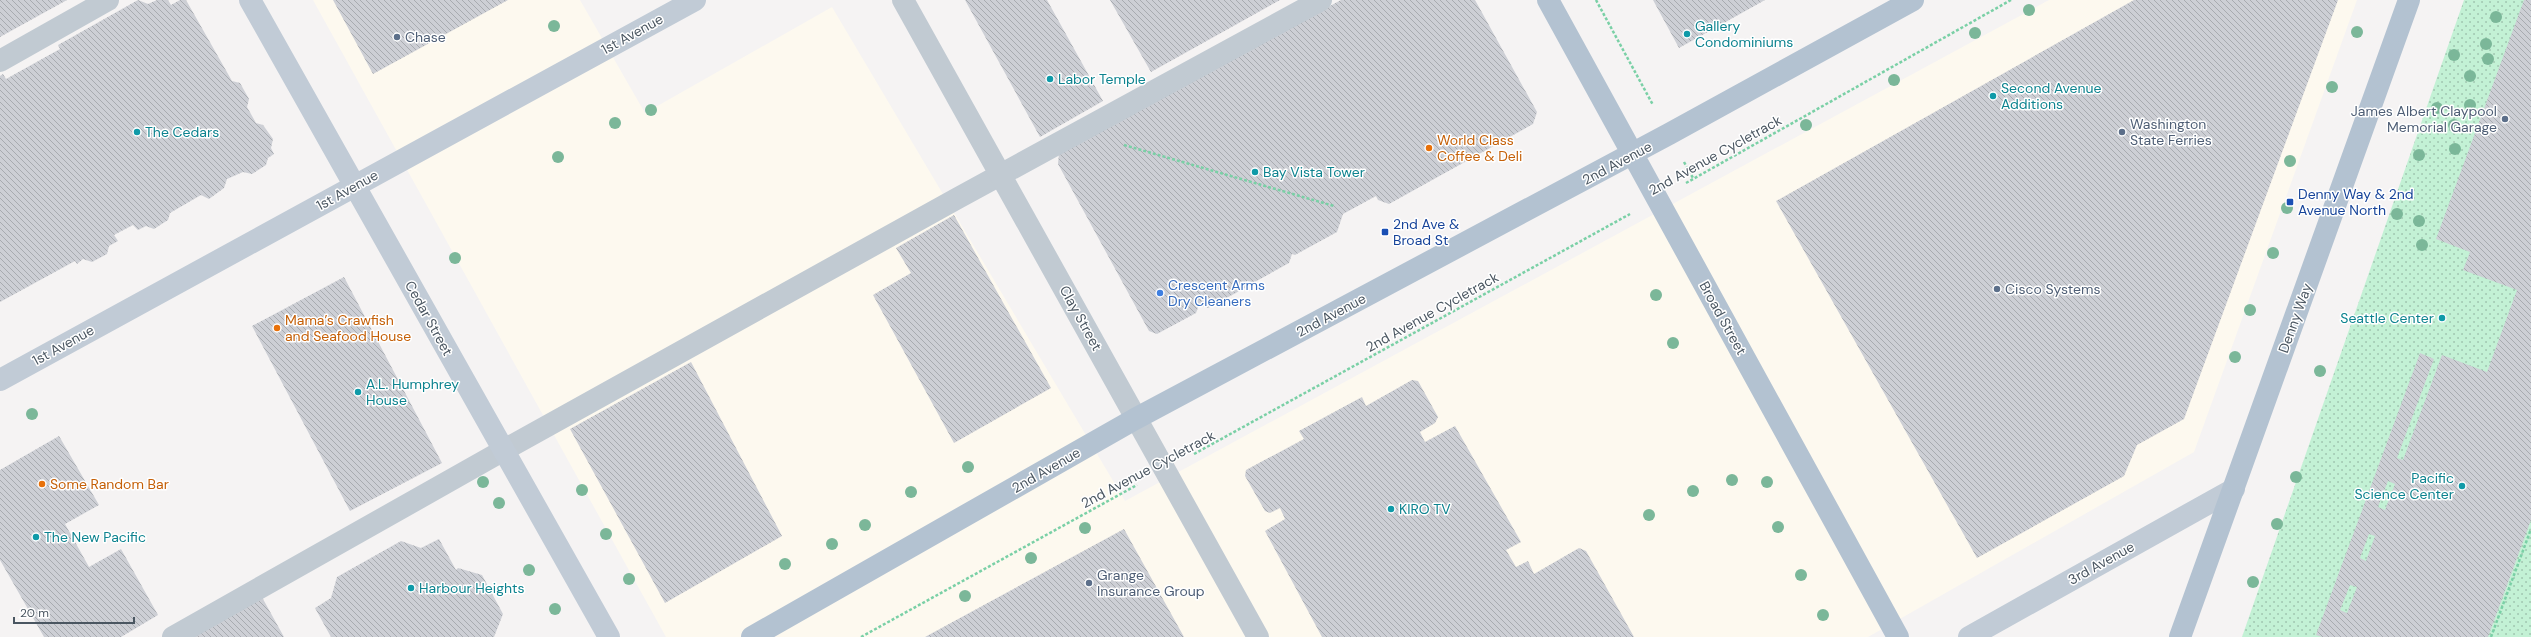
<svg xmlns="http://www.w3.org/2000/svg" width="2531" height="637" viewBox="0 0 2531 637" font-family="'DM Sans',sans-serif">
<defs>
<pattern id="park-dots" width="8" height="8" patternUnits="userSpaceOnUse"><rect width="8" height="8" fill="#c3f1d5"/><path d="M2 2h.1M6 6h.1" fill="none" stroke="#a0c6b0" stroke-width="1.8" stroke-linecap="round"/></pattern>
<pattern id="building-back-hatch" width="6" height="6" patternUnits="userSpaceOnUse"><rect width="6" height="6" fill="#cdcfd5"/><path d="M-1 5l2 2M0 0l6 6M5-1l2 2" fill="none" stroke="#a8abb0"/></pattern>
</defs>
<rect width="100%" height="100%" fill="#f5f3f3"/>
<path fill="#fdf9ef" d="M313,0H580L645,113L832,7L1125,501L2049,0H2357L2194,452L1868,637H666Z"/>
<path fill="url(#park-dots)" d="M2464,0H2531V637H2242Z"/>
<path fill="url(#building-back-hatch)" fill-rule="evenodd" d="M0,0H67L0,37Z
M138,0L148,4L157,0H168L171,5L180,0H186L232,81L240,83L249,99L247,107L256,123L263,125L273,139L271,148L274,154L268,158L266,165L252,174L243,172L227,179L224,188L209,199L201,195L170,213L168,220L154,229L146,226L138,230L133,225L114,235L118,241L109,246L107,254L92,262L83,259L77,264L75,261L0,302V76L3,74L6,79L60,49L58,45Z
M333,0H508L373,74Z
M965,0H1047L1103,101L1040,137Z
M1110,0H1280L1151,72Z
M1341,0H1475L1537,112L1533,124L1389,204L1378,200L1376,196L1343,214L1337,232L1295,255L1292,254L1289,263L1253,283L1247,281L1245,288L1208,308L1199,305L1196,313L1157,334L1149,331L1058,164L1059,153Z
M1653,0H1765L1679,48Z
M2134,0H2338L2184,419L2137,445L2124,476L1977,558L1776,201Z
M2524,0H2531V520L2488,637H2338L2341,629L2338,637H2322L2316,635L2420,353L2434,359L2397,458L2403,460L2442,355L2487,372L2517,290L2463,270L2470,252L2436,239ZM2388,481L2395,484L2385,510L2378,507ZM2369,534L2375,536L2366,561L2360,558ZM2350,585L2357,587L2347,613L2340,610Z
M954,215L1051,388L954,443L873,295L911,273L896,248Z
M344,277L442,463L350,511L252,326Z
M691,362L782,536L665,603L570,429Z
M1412,380L1418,381L1438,417L1435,423L1420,432L1425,442L1455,426L1521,542L1506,550L1516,567L1528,561L1534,574L1579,548L1586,551L1634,637H1322L1265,531L1285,519L1280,508L1270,513L1265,511L1245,476L1246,470L1304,439L1299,431L1362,397L1366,406Z
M59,436L99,505L65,524L89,567L121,549L158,615L121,637H44L0,560V470Z
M1124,529L1184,637H925Z
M439,539L456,570L458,568L482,575L503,614L494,637H331L315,608L331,598L337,577L401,541L421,548Z
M258,590L284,637H176Z"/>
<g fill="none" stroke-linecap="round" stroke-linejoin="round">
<path stroke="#7ad0a6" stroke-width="2.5" stroke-dasharray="3 2" stroke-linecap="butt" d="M1596,0L1653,105
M1124,145L1334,206
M1684,162L1693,178
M1686,183L2011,0
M1194,454L1630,214
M861,637L1137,485
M2491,637L2531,529"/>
<path stroke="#c1cad2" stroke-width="22" d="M0,61L108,0
M173,637L504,450L958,198L1321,0"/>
<path stroke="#c1cad2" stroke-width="22" d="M903,0L1258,637"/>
<path stroke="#c1cbd6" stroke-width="22" d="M250,0L609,637
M0,380L695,0
M1969,637L2234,489"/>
<path stroke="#b3c2d1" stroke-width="22" d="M1548,0L1898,637
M752,637L1135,419L1669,134L1913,0
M2180,637L2409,0"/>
</g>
<g fill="#7bb799">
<circle cx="2029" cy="10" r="6"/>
<circle cx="2496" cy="17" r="6"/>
<circle cx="554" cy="26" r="6"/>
<circle cx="2357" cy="32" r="6"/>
<circle cx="1975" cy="33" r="6"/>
<circle cx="2486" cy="44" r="6"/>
<circle cx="2454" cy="55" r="6"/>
<circle cx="2488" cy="59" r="6"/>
<circle cx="2470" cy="76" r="6"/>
<circle cx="1894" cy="80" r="6"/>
<circle cx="2332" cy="87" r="6"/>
<circle cx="2470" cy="105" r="6"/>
<circle cx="2437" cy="108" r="6"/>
<circle cx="651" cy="110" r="6"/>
<circle cx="615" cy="123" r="6"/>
<circle cx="1806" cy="125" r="6"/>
<circle cx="2454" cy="125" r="6"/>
<circle cx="2455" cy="149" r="6"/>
<circle cx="2419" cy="155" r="6"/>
<circle cx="558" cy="157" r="6"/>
<circle cx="2290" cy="161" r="6"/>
<circle cx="2287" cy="208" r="6"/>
<circle cx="2397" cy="214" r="6"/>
<circle cx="2419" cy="221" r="6"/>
<circle cx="2422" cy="245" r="6"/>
<circle cx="2273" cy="253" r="6"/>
<circle cx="455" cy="258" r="6"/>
<circle cx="1656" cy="295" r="6"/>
<circle cx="2250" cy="310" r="6"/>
<circle cx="1673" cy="343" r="6"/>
<circle cx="2235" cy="357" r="6"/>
<circle cx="2320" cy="371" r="6"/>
<circle cx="32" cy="414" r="6"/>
<circle cx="968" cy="467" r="6"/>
<circle cx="2296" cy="477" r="6"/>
<circle cx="1732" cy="480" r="6"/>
<circle cx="483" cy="482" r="6"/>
<circle cx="1767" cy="482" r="6"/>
<circle cx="582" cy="490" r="6"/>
<circle cx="1693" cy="491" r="6"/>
<circle cx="911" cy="492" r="6"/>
<circle cx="499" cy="503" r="6"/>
<circle cx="1649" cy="515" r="6"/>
<circle cx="2277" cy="524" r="6"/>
<circle cx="865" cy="525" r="6"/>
<circle cx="1778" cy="527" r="6"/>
<circle cx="1085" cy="528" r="6"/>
<circle cx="606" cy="534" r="6"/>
<circle cx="832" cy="544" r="6"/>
<circle cx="1031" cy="558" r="6"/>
<circle cx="785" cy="564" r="6"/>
<circle cx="529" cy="570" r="6"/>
<circle cx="1801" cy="575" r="6"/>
<circle cx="629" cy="579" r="6"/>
<circle cx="2253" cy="582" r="6"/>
<circle cx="965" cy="596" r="6"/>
<circle cx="555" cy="609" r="6"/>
<circle cx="1823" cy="615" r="6"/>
</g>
<g fill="#0f9aa8" stroke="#fff" stroke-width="1.5">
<circle cx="1687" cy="34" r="4"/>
<circle cx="1050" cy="79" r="4"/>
<circle cx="1993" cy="96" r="4"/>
<circle cx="137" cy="132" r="4"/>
<circle cx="1255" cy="172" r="4"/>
<circle cx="2442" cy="318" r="4"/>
<circle cx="358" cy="392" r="4"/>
<circle cx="2462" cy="486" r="4"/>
<circle cx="1391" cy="509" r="4"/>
<circle cx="36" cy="537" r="4"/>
<circle cx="411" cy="588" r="4"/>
</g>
<g fill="#5c6f8a" stroke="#fff" stroke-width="1.5">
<circle cx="397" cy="37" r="4"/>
<circle cx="2505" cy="119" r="4"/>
<circle cx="2122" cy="132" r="4"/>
<circle cx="1997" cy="289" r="4"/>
<circle cx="1089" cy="583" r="4"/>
</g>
<g fill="#e8710a" stroke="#fff" stroke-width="1.5">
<circle cx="1429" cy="148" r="4"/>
<circle cx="277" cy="328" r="4"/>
<circle cx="42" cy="484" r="4"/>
</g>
<g fill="#1a4fb4" stroke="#fff" stroke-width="1.5">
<rect x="2286" y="198" width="8" height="8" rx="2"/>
<rect x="1381" y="228" width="8" height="8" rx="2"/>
</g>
<circle fill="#3f7fe0" stroke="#fff" stroke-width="1.5" cx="1160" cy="293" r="4"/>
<g text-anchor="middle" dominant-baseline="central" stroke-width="3" stroke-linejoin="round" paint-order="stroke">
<g font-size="14" fill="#0d838f" stroke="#fff" text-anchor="start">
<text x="1695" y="26">Gallery<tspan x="1695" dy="16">Condominiums</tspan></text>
<text x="1058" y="79">Labor Temple</text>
<text x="2001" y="88">Second Avenue<tspan x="2001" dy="16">Additions</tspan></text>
<text x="145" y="132">The Cedars</text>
<text x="1263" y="172">Bay Vista Tower</text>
<text x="2434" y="318" text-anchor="end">Seattle Center</text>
<text x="366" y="384">A.L. Humphrey<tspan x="366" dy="16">House</tspan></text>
<text x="2454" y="478" text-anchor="end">Pacific<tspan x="2454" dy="16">Science Center</tspan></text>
<text x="1399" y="509">KIRO TV</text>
<text x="44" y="537">The New Pacific</text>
<text x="419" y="588">Harbour Heights</text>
</g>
<g font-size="14" fill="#4a5661" stroke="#fff">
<text transform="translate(632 34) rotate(-29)">1st Avenue</text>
<text transform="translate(1715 155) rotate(-29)">2nd Avenue Cycletrack</text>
<text transform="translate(1617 163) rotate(-28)">2nd Avenue</text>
<text transform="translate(347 190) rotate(-29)">1st Avenue</text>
<text transform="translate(1432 312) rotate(-29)">2nd Avenue Cycletrack</text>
<text transform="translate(1331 315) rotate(-28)">2nd Avenue</text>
<text transform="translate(429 318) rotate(61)">Cedar Street</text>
<text transform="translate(1081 318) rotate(61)">Clay Street</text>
<text transform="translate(1723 318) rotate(61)">Broad Street</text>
<text transform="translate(2295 318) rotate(-70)">Denny Way</text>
<text transform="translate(63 345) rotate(-29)">1st Avenue</text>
<text transform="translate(1148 469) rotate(-28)">2nd Avenue Cycletrack</text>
<text transform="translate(1046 470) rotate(-30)">2nd Avenue</text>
<text transform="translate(2101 563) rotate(-29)">3rd Avenue</text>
</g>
<g font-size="14" fill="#4e5e75" stroke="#fff" text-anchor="start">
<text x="405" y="37">Chase</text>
<text x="2497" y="111" text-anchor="end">James Albert Claypool<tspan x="2497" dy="16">Memorial Garage</tspan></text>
<text x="2130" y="124">Washington<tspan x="2130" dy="16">State Ferries</tspan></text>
<text x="2005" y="289">Cisco Systems</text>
<text x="1097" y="575">Grange<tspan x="1097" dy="16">Insurance Group</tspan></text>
</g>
<g font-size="14" fill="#c56008" stroke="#fff" text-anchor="start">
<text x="1437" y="140">World Class<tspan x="1437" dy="16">Coffee &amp; Deli</tspan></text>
<text x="285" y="320">Mama’s Crawfish<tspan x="285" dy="16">and Seafood House</tspan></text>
<text x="50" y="484">Some Random Bar</text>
</g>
<g font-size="14" fill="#164399" stroke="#fff" text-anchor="start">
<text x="2298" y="194">Denny Way &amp; 2nd<tspan x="2298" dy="16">Avenue North</tspan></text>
<text x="1393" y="224">2nd Ave &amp;<tspan x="1393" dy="16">Broad St</tspan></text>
</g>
<g font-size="14" fill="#366cbe" stroke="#fff" text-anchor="start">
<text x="1168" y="285">Crescent Arms<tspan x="1168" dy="16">Dry Cleaners</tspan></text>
</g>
</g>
<path d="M14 617v6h120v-6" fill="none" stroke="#4a5661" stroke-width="2"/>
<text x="20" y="617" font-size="12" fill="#4a5661" stroke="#ffffff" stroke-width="3" paint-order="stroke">20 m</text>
</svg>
